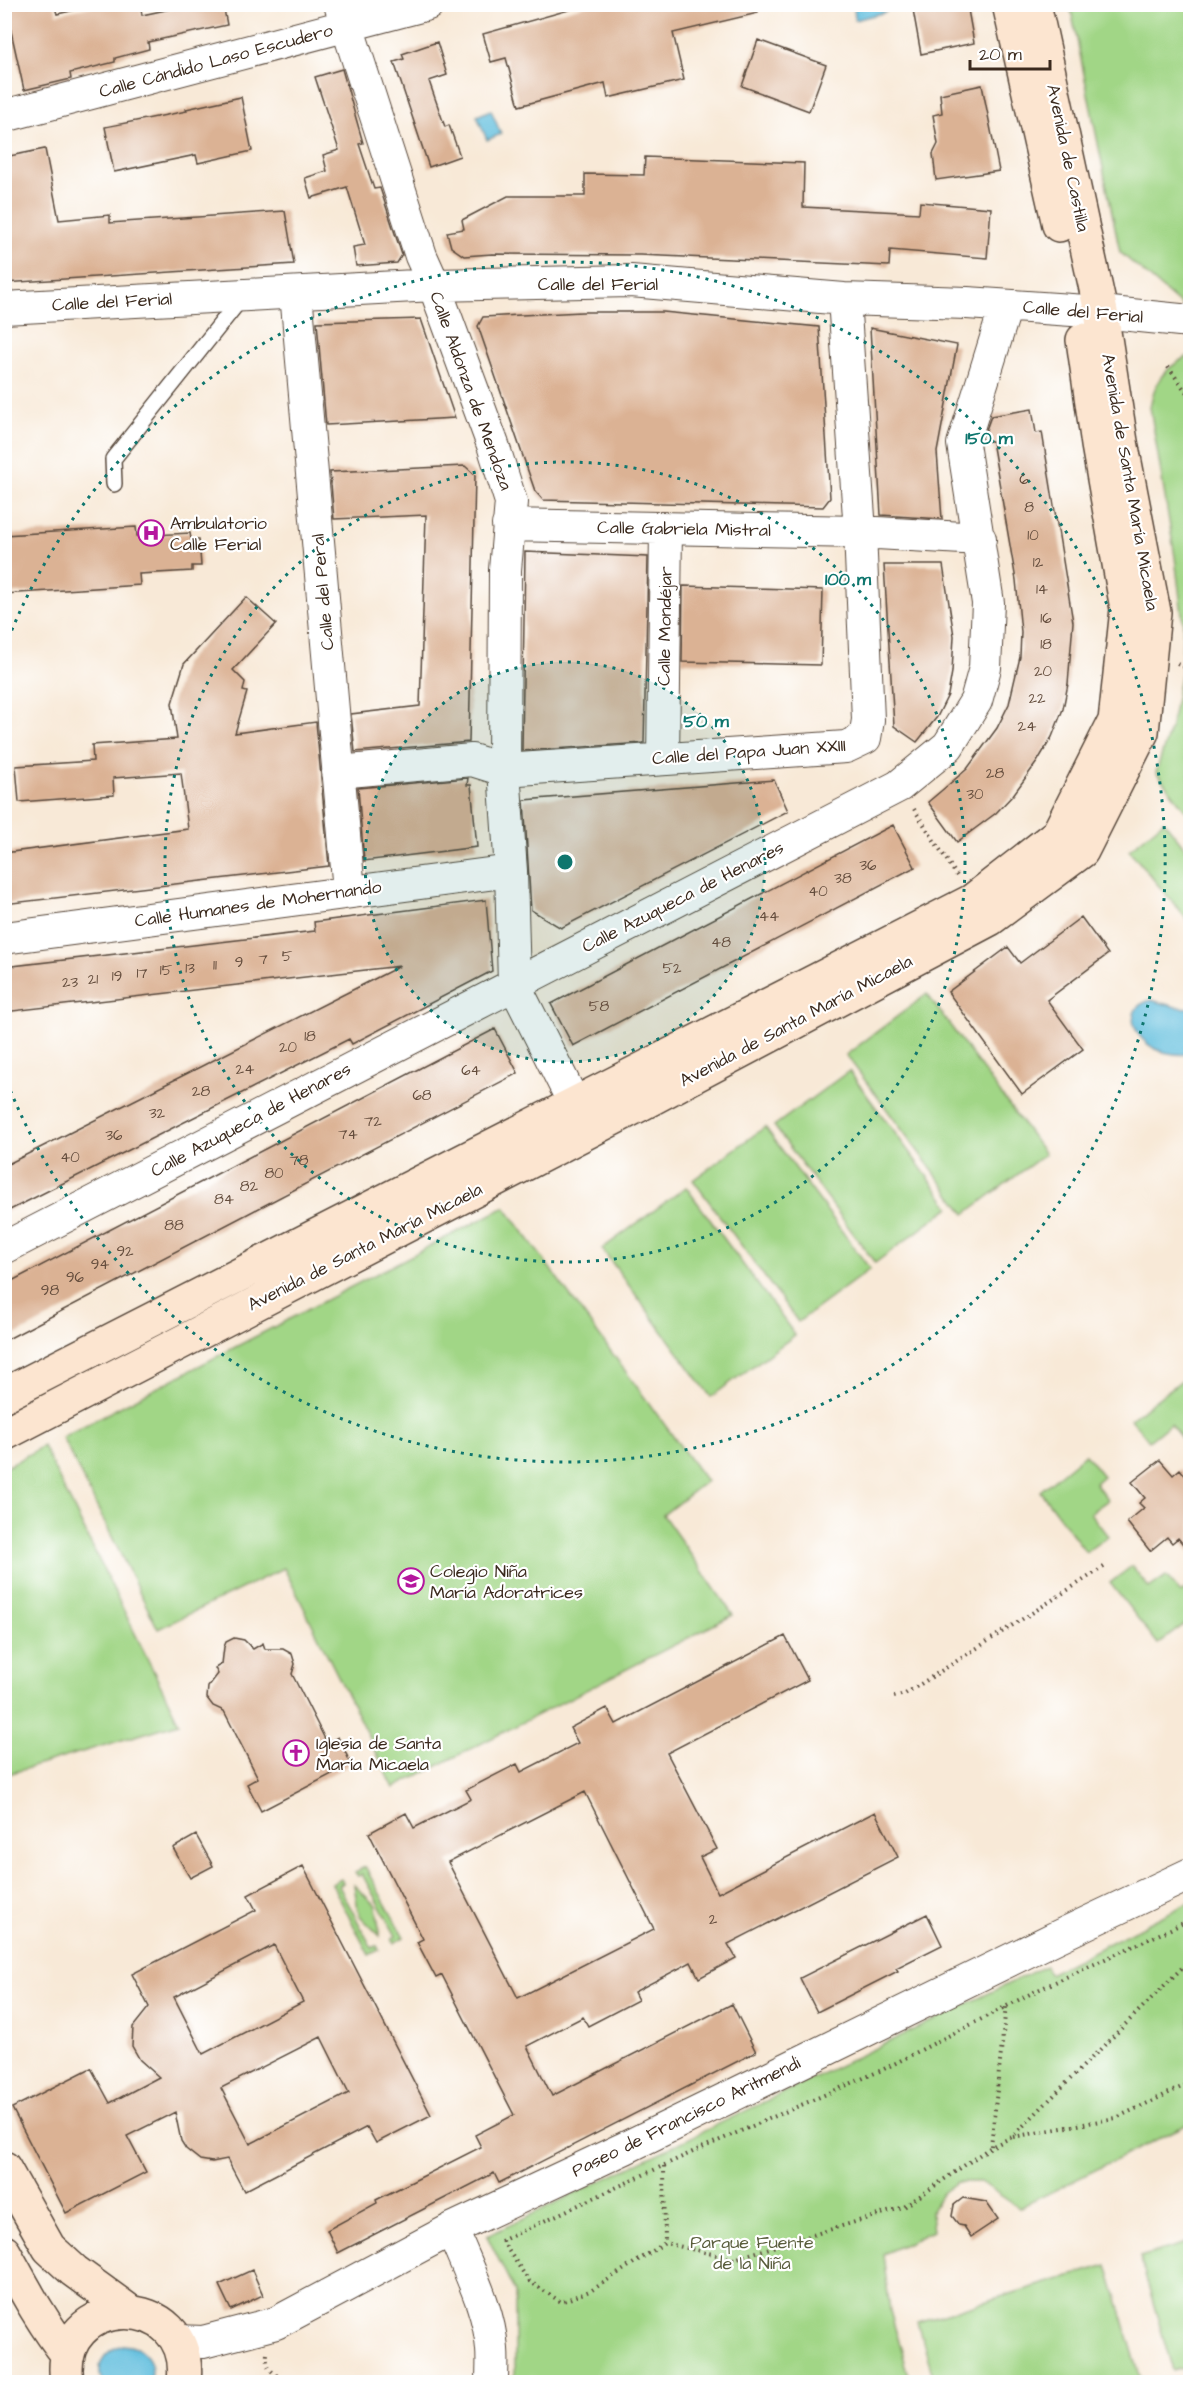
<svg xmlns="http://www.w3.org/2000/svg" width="1195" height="2387" viewBox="0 0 1195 2387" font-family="'Architects Daughter',sans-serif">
<rect width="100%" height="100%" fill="#fff"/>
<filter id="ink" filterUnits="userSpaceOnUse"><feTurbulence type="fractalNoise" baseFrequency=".0167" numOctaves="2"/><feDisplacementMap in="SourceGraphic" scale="12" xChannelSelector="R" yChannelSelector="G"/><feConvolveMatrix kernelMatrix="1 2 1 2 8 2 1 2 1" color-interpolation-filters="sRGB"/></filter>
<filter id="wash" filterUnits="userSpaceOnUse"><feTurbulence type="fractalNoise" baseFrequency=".008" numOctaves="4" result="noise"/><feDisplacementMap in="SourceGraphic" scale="24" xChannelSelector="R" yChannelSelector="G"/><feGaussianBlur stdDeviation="1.35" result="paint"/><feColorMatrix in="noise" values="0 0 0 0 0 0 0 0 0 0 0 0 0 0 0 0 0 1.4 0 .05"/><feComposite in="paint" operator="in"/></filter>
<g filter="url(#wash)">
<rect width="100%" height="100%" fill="#f8e9d7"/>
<path fill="#a1d686" stroke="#6e8052" stroke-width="1.5" d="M1070,5H1190V310H1187L1120,252Z
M1186,357H1190V816L1156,772L1171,726L1182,666L1183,623L1175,557L1150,407C1155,380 1163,370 1186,357Z
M1164,821L1190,854V923L1129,850Z
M927,994L1045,1154L965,1214L846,1055Z
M849,1071L950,1207L875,1263L774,1126Z
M765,1127L870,1269L798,1322L693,1180Z
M686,1187L795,1335L711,1397L602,1249Z
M505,1207L706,1481L663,1515L733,1615L394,1788L284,1568L158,1629L62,1437Z
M1190,1374V1434L1183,1440L1170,1424L1149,1441L1131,1419Z
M43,1446L179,1723L5,1775V1468Z
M1085,1454L1103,1476L1095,1483L1108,1500L1090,1513L1108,1536L1086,1552L1040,1491Z
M1132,1566L1149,1588L1166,1576L1181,1593L1190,1585V1620L1158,1644L1110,1583Z
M365,1867L404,1937L394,1943L392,1939L396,1936L362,1874L358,1876L355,1872Z
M341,1879L343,1883L339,1886L372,1948L377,1946L379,1950L369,1955L332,1884Z
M354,1885L376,1906L380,1936L359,1915Z
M1190,1902V2123L1019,2208L981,2182H957L943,2192L931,2212L933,2231L883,2254L890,2311L911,2382H515V2292L487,2236L1045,1966L1049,1974Z
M1190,2242V2366L1173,2371L1140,2257Z
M1107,2265L1141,2380L1132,2382H935L917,2322Z"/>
<path fill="#5ebddd" stroke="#4c747e" stroke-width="1.5" d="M859,4L885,5L886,12L855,20L854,6Z
M491,110L501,134L487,140L477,116Z
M1151,1000L1176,1007L1190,1008V1054C1180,1055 1168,1054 1158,1050C1136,1041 1119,1009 1151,1000Z
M123,2345C144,2346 157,2362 150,2382H102C95,2364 105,2350 123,2345Z"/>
<g id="blocks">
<path fill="#dbb294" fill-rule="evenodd" d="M5,4H54L57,14L102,4H140L142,15L194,4H223L227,25L148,42L149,49L115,58V62L70,73L71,79L24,90Z
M590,4H757L758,13L673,33L684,80L608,98L605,83L519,106L506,58L491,62L483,34Z
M912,4H967L974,43L921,54Z
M758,40L826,65L809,111L742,86Z
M437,42L447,75L429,81L445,127L449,125L460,156L429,167L394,62L404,59L402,54Z
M342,69L363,143L359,144L374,189L380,188L402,255L397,263L356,266L353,247L365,245L347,187L311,198L305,178L327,171L323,155L339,150L315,77Z
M982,85L999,171L936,180L933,154L938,144L933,115L942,113L940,94Z
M241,97L252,151L198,163L196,155L114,172L105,127L187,111L186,109Z
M45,149L59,220L110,215V223L285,211L294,264L4,283V157Z
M645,157L804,163L803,207L919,213L920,202L991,208L987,258L890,250L889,266L640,255L492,254L464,256L451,247L447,232L464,229L462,220L508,196H585V174L644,175Z
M582,312H663L819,327L830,498L823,507L543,500L535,491L478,326L483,317Z
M421,319L455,418L326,425L317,322Z
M870,328L957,345L937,452L942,519L881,515Z
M1032,409L1036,433L1042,432L1073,622L1068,684L1063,709L1052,737L1037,762L1013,795L996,813L957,842L928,802L967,769L997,728L1009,704L1020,657L1021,632L1016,580L992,441H988L986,430L991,416Z
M465,466L475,475L469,742L355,752L351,714L420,706L426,515L334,519L330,472Z
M136,527L137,536L190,533L191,539H199L201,566H192V571L139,574L140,585L4,594V535Z
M525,552L648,557L644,743L522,751Z
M884,565H943L954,636L952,672L948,695L937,717L917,742L894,726Z
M683,586L823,590L821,665L682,662Z
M246,597L276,624L233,670L245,682L243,691L247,692L235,733L316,722L329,866L4,904V853L188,829L181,773L113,778L114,795L19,802L16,766L93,761L92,745L177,739L172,703L184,664Z
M468,778L467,785H471L477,847L364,861L358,788Z
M774,780L788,811L561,928L531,910L524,800Z
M893,825L915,867L573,1046L551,1004Z
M486,900L492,971L352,1044L349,1039L4,1213V1166L400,966L4,1012V967L315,931L314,922Z
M1081,917L1108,954L1047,1000L1083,1049L1022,1094L948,992L1008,947L1020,963Z
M495,1029L518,1073L4,1341V1285Z
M1160,1460L1173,1475L1180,1469L1191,1483V1554L1178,1538L1172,1543L1167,1537L1150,1551L1127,1522L1144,1508L1139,1503L1145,1498L1132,1482Z
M785,1636L808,1680L667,1753L717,1849L700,1857L718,1893L875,1812L898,1857L728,1944L736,1958L699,1978L691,1962L634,1992L638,2000L588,2026L583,2017L527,2046L552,2096L732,2004L756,2052L499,2183L494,2173L338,2253L327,2230L377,2203L376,2200L481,2147L475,2135L514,2115L442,1975L436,1978L417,1942L423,1939L369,1833L406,1813L414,1828L471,1799L466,1790L517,1764L521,1772L578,1743L570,1728L607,1708L616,1724ZM585,1792L654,1929L518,1998L448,1862Z
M234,1638L244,1640L253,1649L263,1643L265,1649H283L292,1654L295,1664L292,1674L327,1743L338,1737L351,1764L261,1811L247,1784L258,1778L224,1711L213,1706L207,1698L208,1687L218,1674L215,1668L222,1664L224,1647L226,1642Z
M196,1835L213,1866L190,1878L173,1848Z
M303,1866L431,2115L376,2143L367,2127L244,2191L227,2159L212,2162L200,2160L186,2149L181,2141L175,2112L127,2136L146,2172L66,2213L12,2108L91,2068L110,2103L159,2077L140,2060L132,2046L133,2027L149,2007L132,1974L256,1910L248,1895ZM274,1945L303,2002L203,2054L174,1997ZM321,2037L349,2093L250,2144L221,2088Z
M927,1914L942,1945L896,1968L898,1971L817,2012L800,1978Z
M963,2198L986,2202L998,2219L971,2237L964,2226L959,2225L952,2216L954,2205Z
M252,2270L263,2295L231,2310L219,2285Z"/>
</g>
</g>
<g filter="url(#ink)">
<use href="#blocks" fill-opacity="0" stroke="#57473a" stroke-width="1.5"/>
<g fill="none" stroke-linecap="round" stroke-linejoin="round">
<g stroke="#57473a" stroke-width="18">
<path id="lane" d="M114,484L113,459L243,296"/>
</g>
<g stroke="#57473a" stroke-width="34">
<path id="street" d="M340,4L421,256L434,285L493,445L511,502L505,570L504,770L511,871L514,984L586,1127
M4,116L428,4
M296,293L349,891
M4,308L434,285L631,281L844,299L967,303L1101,312L1190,321
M508,525L860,532L980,539
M663,759L666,529
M338,772L472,760L504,770L846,747L865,738L868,720L860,532L844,299
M4,938L511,871
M4,1248L899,786L948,746L976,701L985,668L988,603L963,444L1006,306
M452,2229C467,2268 489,2307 492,2349C493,2360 492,2372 492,2382
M177,2341L203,2342L276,2323L452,2229L625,2148L1057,1937L1190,1874"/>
</g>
<g stroke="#57473a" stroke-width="36">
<path id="secondary" d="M1009,4L1059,225
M4,1395L972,901L1058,834L1115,721L1127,609L1098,445L1083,340
M4,1434L639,1105L990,919L1082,851L1142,732L1154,612L1121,442L1101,312L1034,4
M4,2168L49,2248L74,2271L129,2311
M4,2252C24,2288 42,2323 68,2355
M67,2382C53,2292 195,2287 184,2382"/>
</g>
<path stroke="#57473a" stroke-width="4" stroke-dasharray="1.5 4.5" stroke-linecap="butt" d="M1168,367L1190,397
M1177,664L1190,669
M914,809L957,876
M894,1697L905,1694L1107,1565
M1013,2137L1116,2118L1190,2083
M991,2146L1006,2006
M664,2166L665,2243
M501,2241L697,2150L882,2070L1040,1989L1190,1920
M502,2241L529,2281L561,2302L592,2290L665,2243L734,2259L904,2207L991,2147L1012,2137L1190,1960
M267,2354C265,2368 273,2374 285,2380L284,2382"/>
<use href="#lane" stroke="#fff" stroke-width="15"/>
<use href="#street" stroke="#fff" stroke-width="32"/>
<use href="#secondary" stroke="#fce5d0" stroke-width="33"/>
</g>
</g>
<circle cx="565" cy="862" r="200" fill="#0f766e" fill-opacity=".12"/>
<g fill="none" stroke="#0f766e" stroke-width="3" stroke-dasharray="3 6">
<circle cx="565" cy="862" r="200"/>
<circle cx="565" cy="862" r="400"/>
<path d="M5 647A600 600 0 1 1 5 1077"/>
</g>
<defs>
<g id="hospital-ring" transform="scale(1.35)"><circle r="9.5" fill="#fff" stroke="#b5179e" stroke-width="1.5"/><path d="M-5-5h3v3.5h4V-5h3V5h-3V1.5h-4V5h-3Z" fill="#b5179e"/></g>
<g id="school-ring" transform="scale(1.35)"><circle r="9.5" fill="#fff" stroke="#b5179e" stroke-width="1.5"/><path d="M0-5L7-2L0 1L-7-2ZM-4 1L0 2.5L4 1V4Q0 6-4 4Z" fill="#b5179e"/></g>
<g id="church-ring" transform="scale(1.35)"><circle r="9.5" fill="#fff" stroke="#b5179e" stroke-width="1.5"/><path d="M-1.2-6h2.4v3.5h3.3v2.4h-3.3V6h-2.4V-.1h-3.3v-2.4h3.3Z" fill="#b5179e"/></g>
</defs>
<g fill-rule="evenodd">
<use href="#hospital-ring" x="151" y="533"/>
<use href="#school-ring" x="411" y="1581"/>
<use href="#church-ring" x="296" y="1753"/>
</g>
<g text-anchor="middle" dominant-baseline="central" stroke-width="4.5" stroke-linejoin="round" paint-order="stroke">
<g font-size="15" fill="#634c3c">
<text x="1024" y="479">6</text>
<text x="1029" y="507">8</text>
<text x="1033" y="535">10</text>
<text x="1038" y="562">12</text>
<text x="1042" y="589">14</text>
<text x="1046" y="618">16</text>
<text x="1046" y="644">18</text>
<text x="1043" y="671">20</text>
<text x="1037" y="698">22</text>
<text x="1027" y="726">24</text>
<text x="995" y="773">28</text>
<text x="975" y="794">30</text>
<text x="868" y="865">36</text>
<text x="843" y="878">38</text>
<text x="818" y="891">40</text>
<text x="769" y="916">44</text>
<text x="721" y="942">48</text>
<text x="287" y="956">5</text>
<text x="263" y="959">7</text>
<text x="239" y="962">9</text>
<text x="215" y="965">11</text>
<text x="190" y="968">13</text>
<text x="672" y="968">52</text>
<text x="166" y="970">15</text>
<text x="142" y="973">17</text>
<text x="117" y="976">19</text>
<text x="93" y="979">21</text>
<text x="70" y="982">23</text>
<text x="599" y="1006">58</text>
<text x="310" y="1036">18</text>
<text x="288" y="1047">20</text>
<text x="245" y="1069">24</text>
<text x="471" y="1070">64</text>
<text x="201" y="1091">28</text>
<text x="422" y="1095">68</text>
<text x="157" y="1113">32</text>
<text x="373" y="1121">72</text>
<text x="348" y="1134">74</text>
<text x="114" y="1135">36</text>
<text x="70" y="1157">40</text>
<text x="299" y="1160">78</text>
<text x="274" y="1173">80</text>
<text x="249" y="1186">82</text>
<text x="224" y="1199">84</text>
<text x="174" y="1225">88</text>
<text x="125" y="1251">92</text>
<text x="100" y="1264">94</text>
<text x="75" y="1277">96</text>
<text x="50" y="1290">98</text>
<text x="713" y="1919">2</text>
</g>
<g font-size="18" fill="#3b2a1e" stroke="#fff">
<text transform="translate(216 61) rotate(-15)">Calle Cándido Laso Escudero</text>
<text transform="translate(1068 158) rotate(78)">Avenida de Castilla</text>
<text x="598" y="284">Calle del Ferial</text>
<text transform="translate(112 302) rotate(-3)">Calle del Ferial</text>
<text transform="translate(1083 312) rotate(5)">Calle del Ferial</text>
<text transform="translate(471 391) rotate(70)">Calle Aldonza de Mendoza</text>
<text transform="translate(1130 482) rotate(80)">Avenida de Santa María Micaela</text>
<text transform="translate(684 529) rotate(1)">Calle Gabriela Mistral</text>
<text transform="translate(323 592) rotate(-95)">Calle del Peral</text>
<text transform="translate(665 626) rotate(-89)">Calle Mondéjar</text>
<text transform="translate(749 752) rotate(-4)">Calle del Papa Juan XXIII</text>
<text transform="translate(683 897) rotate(-27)">Calle Azuqueca de Henares</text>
<text transform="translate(258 904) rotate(-8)">Calle Humanes de Mohernando</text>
<text transform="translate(796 1021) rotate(-28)">Avenida de Santa María Micaela</text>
<text transform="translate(251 1120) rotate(-28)">Calle Azuqueca de Henares</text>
<text transform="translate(365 1247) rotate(-27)">Avenida de Santa María Micaela</text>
<text transform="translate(686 2117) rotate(-26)">Paseo de Francisco Aritmendi</text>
</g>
<g font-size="18" fill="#3b2a1e" stroke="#fff" text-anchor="start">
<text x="170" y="523">Ambulatorio<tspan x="170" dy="21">Calle Ferial</tspan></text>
<text x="430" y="1571">Colegio Niña<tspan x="430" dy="21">María Adoratrices</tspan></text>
<text x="316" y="1743">Iglesia de Santa<tspan x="316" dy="21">María Micaela</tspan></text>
</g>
<g font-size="18" fill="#5a5e3d" stroke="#fff">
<text x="752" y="2242">Parque Fuente<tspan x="752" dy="21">de la Niña</tspan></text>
</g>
</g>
<circle cx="565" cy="862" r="9" fill="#0f766e" stroke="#fff" stroke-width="3"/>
<g font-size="18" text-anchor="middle" font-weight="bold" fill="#0f766e" stroke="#fff" stroke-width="4.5" stroke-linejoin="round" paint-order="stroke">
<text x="989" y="444">150 m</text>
<text x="848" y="585">100 m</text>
<text x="706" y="727">50 m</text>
</g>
<rect width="1195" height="2387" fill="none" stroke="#fff" stroke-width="24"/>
<path d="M970 60v9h80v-9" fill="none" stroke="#3b2a1e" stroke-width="3"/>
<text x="979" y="60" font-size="18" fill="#3b2a1e" stroke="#ffffff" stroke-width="4.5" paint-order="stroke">20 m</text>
</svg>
